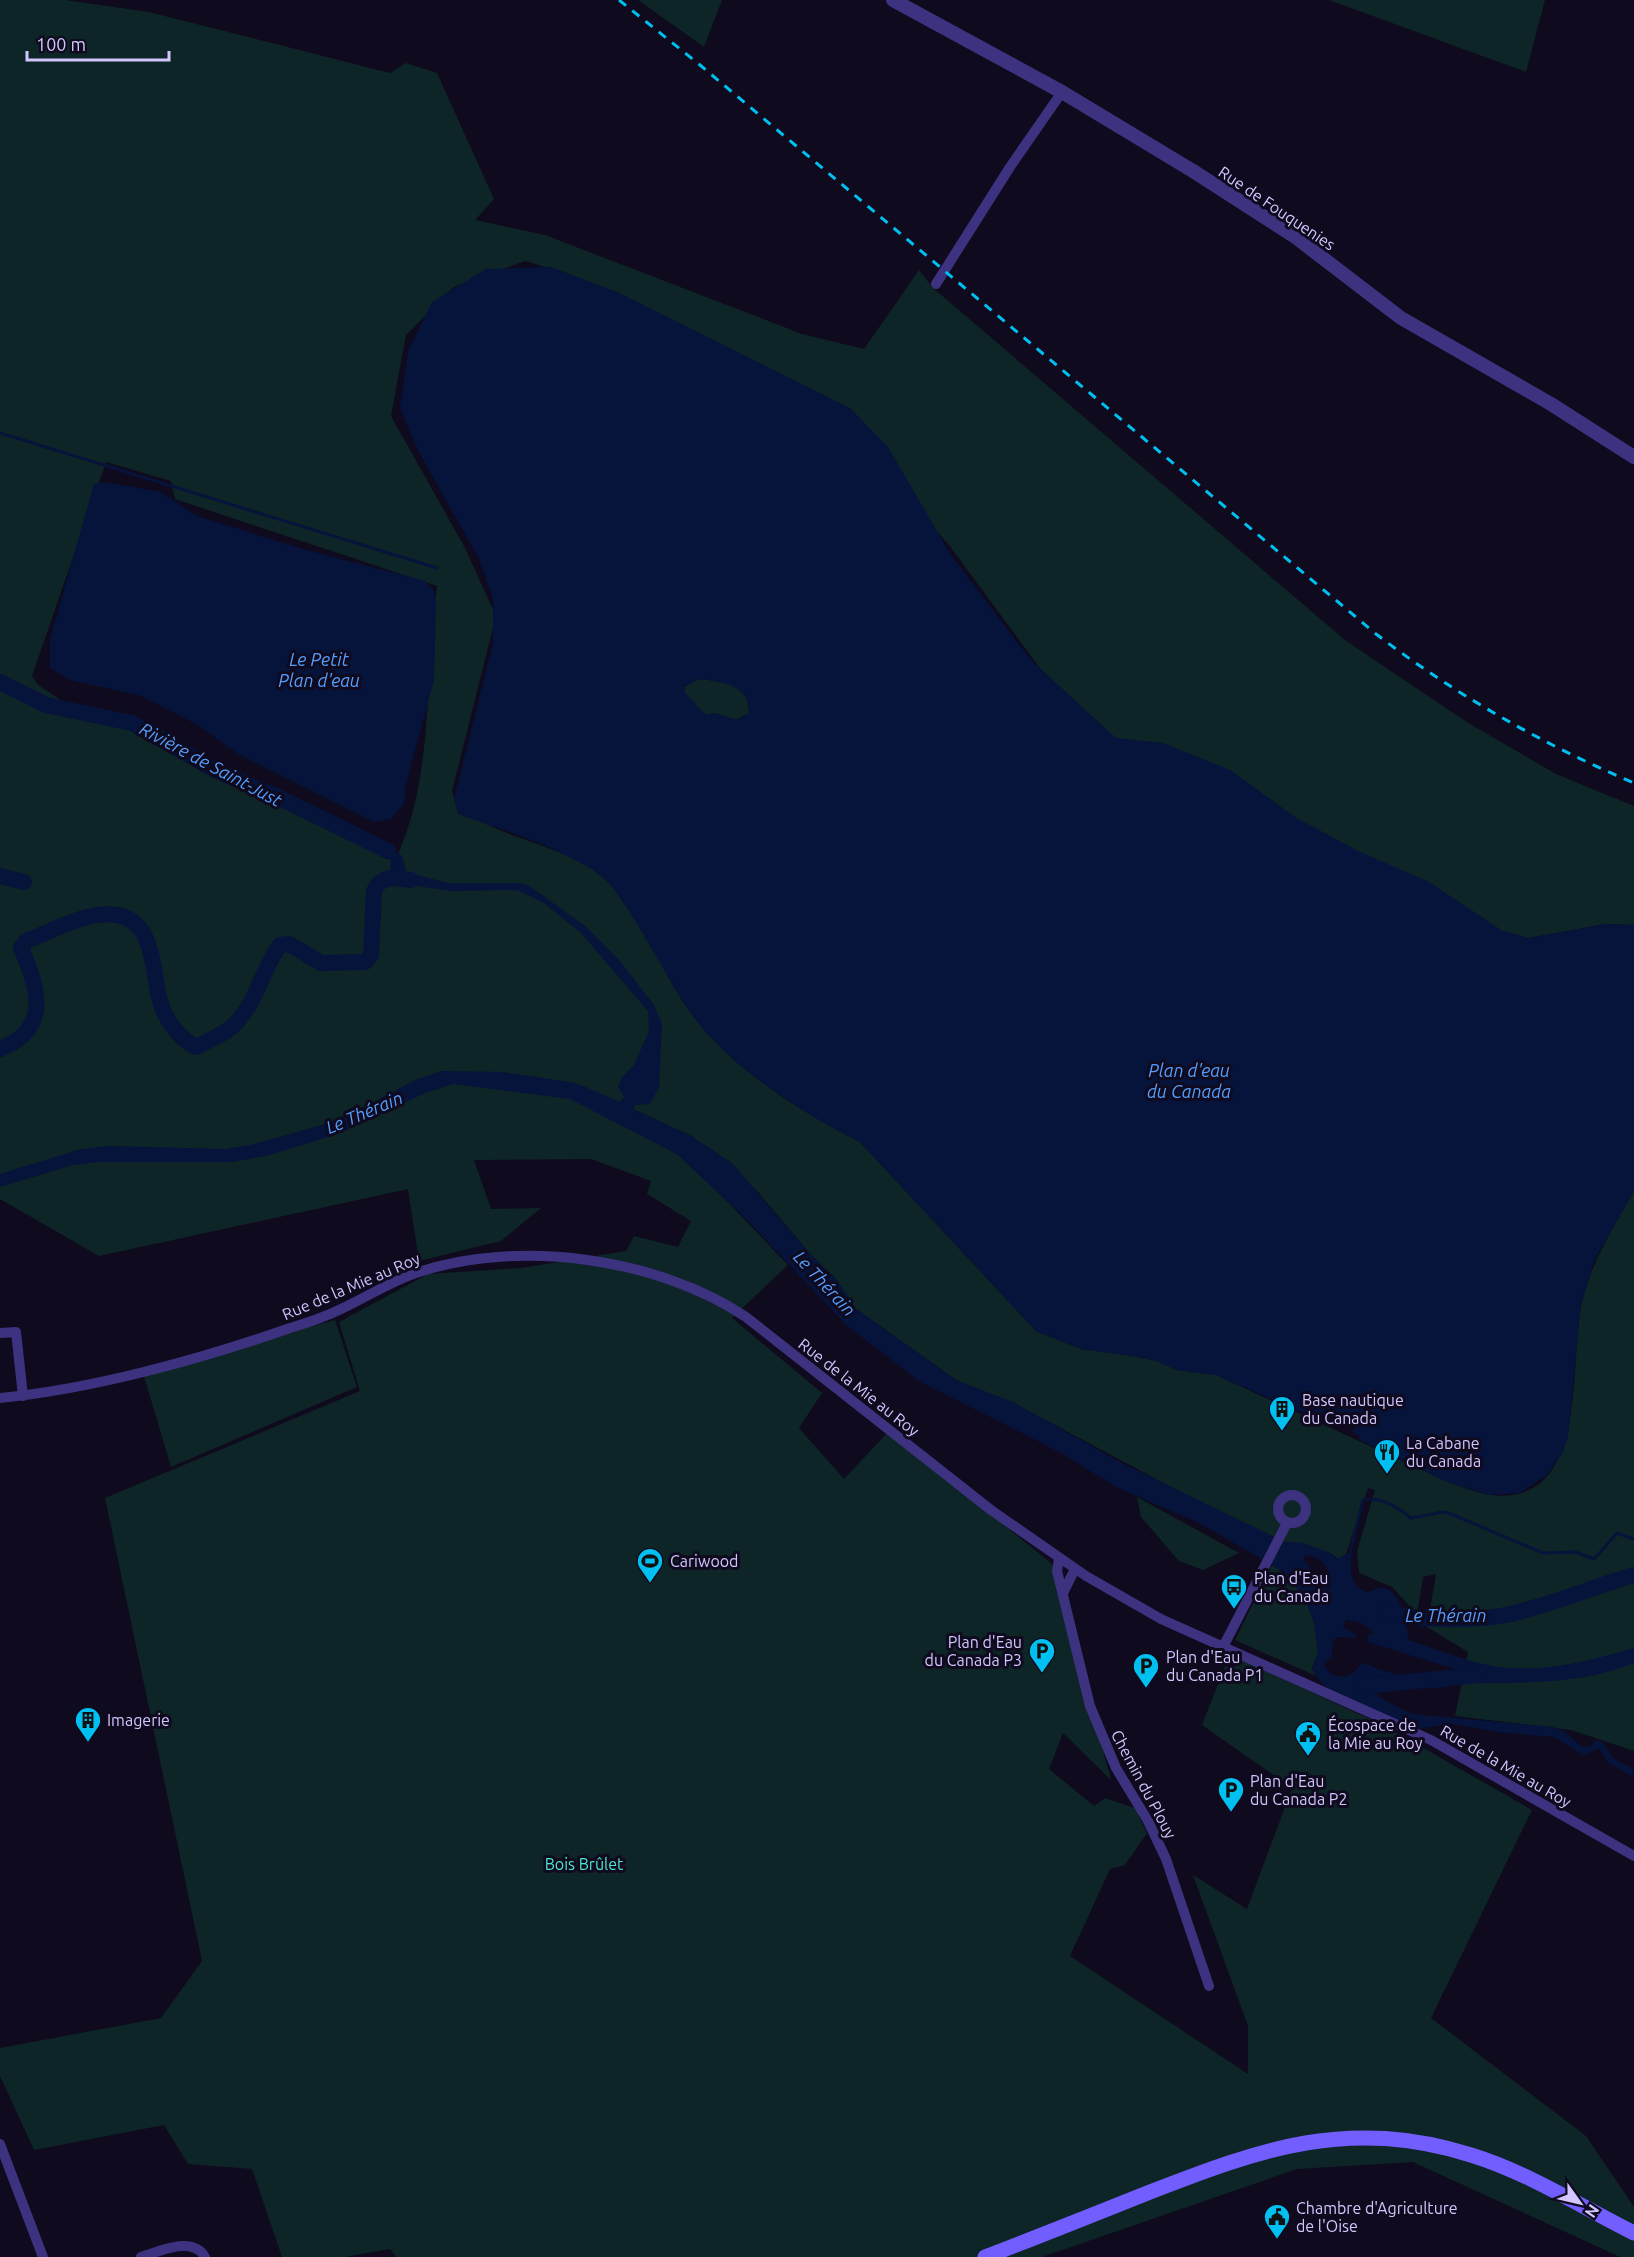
<svg xmlns="http://www.w3.org/2000/svg" width="1634" height="2257" viewBox="0 0 1634 2257" font-family="Ubuntu,sans-serif">
<rect width="100%" height="100%" fill="#0f0a1d"/>
<path fill="#0d2527" fill-rule="evenodd" d="M0,0H65L149,12L390,73L406,63L437,73L494,199L475,220L545,235L802,334L864,349L919,270L933,288L1345,640L1465,721L1556,774L1634,806V925L1606,924L1529,938L1497,930L1360,856L1217,771L1113,738L1070,709L949,545L839,419L807,397L571,275L525,261L454,287L406,335L391,416L464,546L496,616L452,791L457,806C466,811 474,818 484,823C521,842 577,851 607,881C639,914 657,959 680,997C720,1062 794,1108 860,1142L1036,1331L1081,1349L1133,1356L1157,1361L1177,1370L1216,1375L1450,1483C1463,1487 1477,1493 1490,1495C1591,1508 1568,1362 1582,1302C1592,1261 1613,1227 1634,1191V1751L1571,1730L1455,1716L1468,1652L1427,1627L1436,1574L1423,1577L1417,1614L1392,1587L1359,1573L1357,1551L1375,1490L1368,1488L1346,1554L1338,1559L1332,1554L1300,1543L1285,1542L1210,1508L1038,1416L956,1380L855,1308L836,1279L812,1256L757,1191L691,1136L633,1109L611,1119L677,1154L704,1177L788,1265L732,1318L822,1393L799,1428L844,1479L889,1431L1052,1564L1111,1780L1063,1733L1049,1769L1094,1806L1105,1798L1135,1808L1147,1833L1125,1865L1110,1869L1070,1956L1248,2074V2026L1193,1875L1247,1909L1292,1788L1202,1725L1225,1666L1233,1656L1385,1726L1532,1810L1431,2018L1586,2136L1634,2207V2257H1620L1413,2162L1297,2169L1042,2257H396L390,2249L345,2257H282L252,2169L188,2164L164,2125L34,2150L0,2076V2048L161,2018L202,1961L105,1498L360,1391L339,1322L428,1274L521,1268L626,1251L634,1236L678,1247L691,1221L647,1194L651,1181L591,1159L474,1160L491,1209L541,1208L501,1241L419,1261L408,1189L99,1256L0,1199ZM106,462L171,481L175,499L437,586C424,675 435,770 398,854L193,749L152,724L61,700L38,685L32,676Z
M638,0H722L704,47Z
M1329,0H1545L1526,72Z
M698,679C719,681 750,683 749,713L736,720L715,713L706,716L685,693V687Z
M335,1320L357,1387L171,1467L143,1373Z
M1137,1497L1239,1553L1203,1570L1179,1561L1141,1517Z
M1272,1565C1301,1581 1319,1618 1318,1651C1318,1657 1313,1663 1312,1669L1316,1676L1235,1640Z"/>
<path fill="#06133a" fill-rule="evenodd" d="M551,267L617,292L850,408L888,447L951,555L1031,660L1116,738L1163,743L1230,770L1295,817L1358,851L1429,882L1503,931L1529,938L1606,924L1634,925V1191L1595,1259L1581,1304L1568,1437L1563,1452L1547,1475L1520,1493L1489,1495L1450,1483L1301,1412L1216,1375L1177,1370L1157,1361L1133,1356L1081,1349L1036,1331L860,1142C794,1108 720,1062 680,997C663,969 647,939 629,911C621,900 614,887 604,878C565,848 504,831 458,814L454,799L493,643V599L479,559L416,447L400,408L408,351L432,302L486,269ZM698,679C719,681 751,684 749,713L736,720L715,713L706,715L685,693V687Z
M105,482L161,492L197,516L303,549L425,581L434,591L436,604L434,680L406,784L404,804L391,819L374,822L238,754L197,725L141,696L69,680L50,668V639L94,484Z
M370,839L389,846L402,856L406,872L448,883H519L528,885L585,926L620,961L654,1005L662,1024L659,1087L650,1104L635,1105L633,1109L691,1136L732,1163L812,1256L836,1279L855,1308L956,1380L1013,1402L1122,1463L1285,1542L1304,1543L1330,1553L1338,1559L1346,1554H1352C1350,1568 1349,1586 1366,1592C1372,1591 1380,1587 1386,1588C1400,1591 1409,1628 1408,1640C1433,1648 1458,1658 1483,1664C1534,1676 1585,1662 1634,1648V1663C1582,1684 1526,1683 1471,1683C1459,1683 1447,1688 1435,1688C1416,1687 1399,1681 1381,1675L1373,1688L1379,1697L1412,1714L1553,1727L1563,1731L1583,1747L1591,1746L1595,1741H1602L1613,1758L1634,1769L1632,1776L1607,1762L1599,1748L1584,1755L1553,1737L1497,1732L1453,1724L1417,1729L1331,1690L1321,1683L1312,1669L1318,1653L1314,1623L1304,1597L1284,1572L1201,1524L1118,1488L1061,1453L920,1382L846,1325L751,1224L677,1154L570,1099L453,1084L425,1093L341,1133L266,1156L232,1162H98L73,1165L0,1187V1174L81,1149L109,1146L225,1149L250,1145L322,1125L374,1102L413,1081L441,1071L503,1072L576,1083L620,1102L624,1097L618,1087L622,1077L634,1065L649,1031L648,1011L581,933L544,903L517,890L452,891L389,882L391,861L385,854L367,845ZM1305,1555C1324,1557 1331,1570 1330,1589L1325,1588L1304,1560ZM1346,1620C1358,1621 1366,1624 1374,1634H1369L1367,1642L1458,1670L1460,1674C1436,1690 1385,1672 1361,1662C1355,1679 1332,1683 1324,1664L1332,1656V1644L1337,1637L1355,1638L1357,1635L1343,1627Z"/>
<path fill="#0f0a1d" d="M1325,1409L1341,1420L1344,1413L1348,1415L1345,1422L1355,1427L1352,1432L1359,1436V1440L1314,1419L1316,1414L1321,1417Z"/>
<g fill="none" stroke-linecap="round" stroke-linejoin="round">
<path stroke="#06133a" stroke-width="3" d="M0,433L437,568
M1349,1557L1363,1500C1380,1496 1398,1507 1411,1518L1443,1512L1451,1514L1543,1553L1575,1552L1594,1559L1617,1533L1634,1539"/>
<path stroke="#06133a" stroke-width="16" d="M0,682L46,705L132,723L217,771L274,795L388,851
M0,876L24,882
M0,1049C51,1029 39,989 21,948L26,941C47,933 69,921 91,916C155,903 150,960 160,1001C165,1020 179,1038 196,1047C207,1041 223,1035 233,1026C256,1005 262,969 280,945L289,944L321,963L365,962L371,955L374,891C382,874 394,878 411,880
M1384,1613C1421,1620 1474,1622 1511,1614C1553,1604 1593,1587 1634,1575
M1364,1686L1480,1675"/>
<path stroke="#3d327f" stroke-width="10" d="M936,284L1010,167L1062,92
M0,1333L16,1332L23,1396
M0,1398C93,1389 201,1359 290,1328C307,1323 325,1317 341,1309C367,1297 391,1281 419,1272C520,1239 658,1258 746,1317L991,1510L1086,1576L1161,1619L1431,1740L1634,1856
M1278 1509a14 14 0 1 1 28 0a14 14 0 1 1-28 0Z
M1059,1559L1057,1571L1090,1706L1116,1768L1148,1821L1166,1859L1209,1986
M1063,1593L1075,1569
M1223,1647L1287,1523
M0,2144L43,2257
M141,2257C159,2252 192,2235 205,2257"/>
<path stroke="#3d327f" stroke-width="14" d="M893,0L1062,92L1193,171L1294,236L1401,318L1551,404L1634,457"/>
<path stroke="#725dff" stroke-width="15" d="M985,2257C1040,2236 1095,2214 1150,2192C1263,2148 1349,2117 1471,2155C1529,2173 1580,2206 1634,2233"/>
<path stroke="#00c0f1" stroke-width="3" stroke-dasharray="9 8" stroke-linecap="butt" d="M619,0L700,65L1376,634C1456,695 1542,744 1634,783"/>
</g>
<defs>
<g id="building-pin" transform="scale(1.35)"><path d="M0 17L-7.5 6A9.5 9.5 0 1 1 7.5 6Z" fill="#00c0f1" stroke="#0f0a1d"/><path d="M-4-6H4V6H1V3H-1V6H-4ZM-2.5-4.3h1.7v1.8h-1.7ZM.8-4.3h1.7v1.8H.8ZM-2.5-1h1.7V.8h-1.7ZM.8-1h1.7V.8H.8Z" fill="#111"/></g>
<g id="restaurant-pin" transform="scale(1.35)"><path d="M0 17L-7.5 6A9.5 9.5 0 1 1 7.5 6Z" fill="#00c0f1" stroke="#0f0a1d"/><path d="M-5-6h1v4h1v-4h1v4h1v-4h1v5L-1.5 .5V6h-2V.5L-5-1ZM5-6V6H3V1.5H1.5Q1.5-4 5-6Z" fill="#111"/></g>
<g id="stadium-pin" transform="scale(1.35)"><path d="M0 17L-7.5 6A9.5 9.5 0 1 1 7.5 6Z" fill="#00c0f1" stroke="#0f0a1d"/><path d="M0-5a6.5 5 0 1 0 0 10a6.5 5 0 1 0 0-10ZM-3.5-1.8h7v3.6h-7Z" fill="#111"/></g>
<g id="bus-pin" transform="scale(1.35)"><path d="M0 17L-7.5 6A9.5 9.5 0 1 1 7.5 6Z" fill="#00c0f1" stroke="#0f0a1d"/><path d="M-5-6H5V4H4V6H2V4H-2V6H-4V4H-5ZM-3.5-4V0h7V-4ZM-3.5 1.2v1.5H-2V1.2ZM2 1.2v1.5H3.5V1.2Z" fill="#111"/></g>
<g id="parking-pin" transform="scale(1.35)"><path d="M0 17L-7.5 6A9.5 9.5 0 1 1 7.5 6Z" fill="#00c0f1" stroke="#0f0a1d"/><path d="M-3.5-5.5H1a3.5 3.5 0 0 1 0 7H-1V5.5H-3.5ZM-1-3.4V-.6H.8a1.4 1.4 0 0 0 0-2.8Z" fill="#111"/></g>
<g id="civic-pin" transform="scale(1.35)"><path d="M0 17L-7.5 6A9.5 9.5 0 1 1 7.5 6Z" fill="#00c0f1" stroke="#0f0a1d"/><path d="M-.6-6.5H3V-4.5H.6V-3L4-1V1h2V6H-6V1h2V-1L-.6-3ZM-1.2 2.5V6h2.4V2.5Z" fill="#111"/></g>
</defs>
<g fill-rule="evenodd">
<use href="#building-pin" x="1282" y="1409"/>
<use href="#restaurant-pin" x="1387" y="1452"/>
<use href="#stadium-pin" x="650" y="1561"/>
<use href="#bus-pin" x="1234" y="1587"/>
<use href="#parking-pin" x="1042" y="1651"/>
<use href="#parking-pin" x="1146" y="1666"/>
<use href="#building-pin" x="88" y="1720"/>
<use href="#civic-pin" x="1308" y="1734"/>
<use href="#parking-pin" x="1231" y="1790"/>
<use href="#civic-pin" x="1277" y="2217"/>
</g>
<g text-anchor="middle" dominant-baseline="central" stroke-width="6" stroke-linejoin="round" paint-order="stroke">
<g font-size="16" fill="#d3c6ff" stroke="#0f0a1d">
<text transform="translate(1277 208) rotate(34)">Rue de Fouquenies</text>
<text transform="translate(351 1286) rotate(-23)">Rue de la Mie au Roy</text>
<text transform="translate(859 1387) rotate(38)">Rue de la Mie au Roy</text>
<text transform="translate(1506 1766) rotate(30)">Rue de la Mie au Roy</text>
<text transform="translate(1144 1784) rotate(62)">Chemin du Plouy</text>
</g>
<g font-size="16" fill="#d3c6ff" stroke="#0f0a1d" text-anchor="start">
<text x="1302" y="1400">Base nautique<tspan x="1302" dy="18">du Canada</tspan></text>
<text x="1406" y="1443">La Cabane<tspan x="1406" dy="18">du Canada</tspan></text>
<text x="670" y="1561">Cariwood</text>
<text x="1254" y="1578">Plan d'Eau<tspan x="1254" dy="18">du Canada</tspan></text>
<text x="1022" y="1642" text-anchor="end">Plan d'Eau<tspan x="1022" dy="18">du Canada P3</tspan></text>
<text x="1166" y="1657">Plan d'Eau<tspan x="1166" dy="18">du Canada P1</tspan></text>
<text x="107" y="1720">Imagerie</text>
<text x="1328" y="1725">Écospace de<tspan x="1328" dy="18">la Mie au Roy</tspan></text>
<text x="1250" y="1781">Plan d'Eau<tspan x="1250" dy="18">du Canada P2</tspan></text>
<text x="1296" y="2208">Chambre d'Agriculture<tspan x="1296" dy="18">de l'Oise</tspan></text>
</g>
<g font-size="16" fill="#4ce5cf" stroke="#0f0a1d">
<text x="584" y="1864">Bois Brûlet</text>
</g>
<g font-size="18" font-style="italic" fill="#549eff" stroke="#0f0a1d">
<text x="319" y="659">Le Petit<tspan x="319" dy="21">Plan d'eau</tspan></text>
<text transform="translate(211 764) rotate(28)">Rivière de Saint-Just</text>
<text x="1189" y="1070">Plan d'eau<tspan x="1189" dy="21">du Canada</tspan></text>
<text transform="translate(364 1112) rotate(-23)">Le Thérain</text>
<text transform="translate(825 1283) rotate(47)">Le Thérain</text>
<text x="1446" y="1615">Le Thérain</text>
</g>
</g>
<g transform="translate(1580 2203) rotate(124)" stroke="#0f0a1d" stroke-width="4.5" paint-order="stroke">
<path d="M0-4.5L10 22L0 15L-10 22Z" fill="#d3c6ff"/>
<text y="-9" font-size="16" font-weight="bold" text-anchor="middle" fill="#d3c6ff">N</text>
</g>
<path d="M27 51v9h142v-9" fill="none" stroke="#d3c6ff" stroke-width="3"/>
<text x="36" y="51" font-size="18" fill="#d3c6ff" stroke="#0f0a1d" stroke-width="4.5" paint-order="stroke">100 m</text>
</svg>
